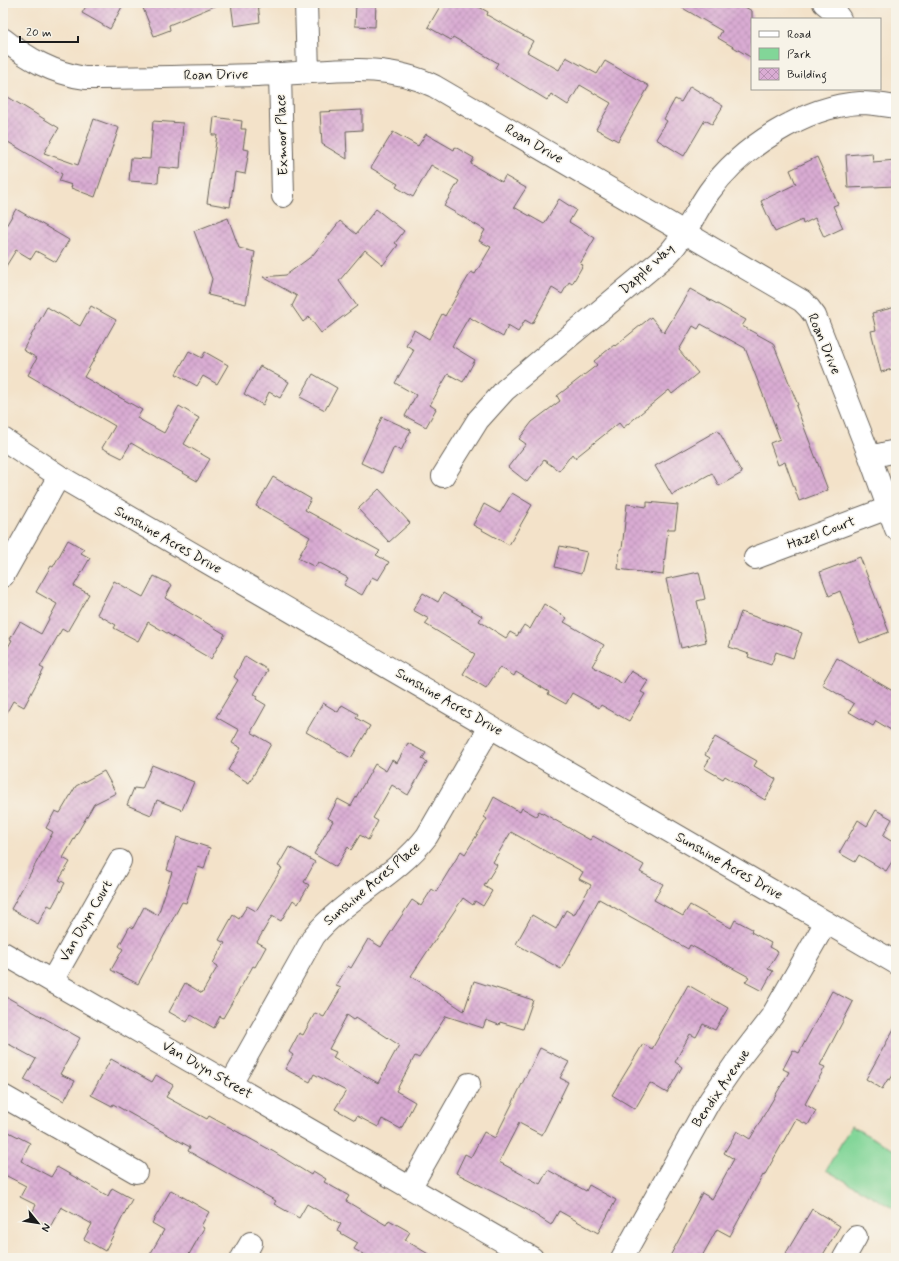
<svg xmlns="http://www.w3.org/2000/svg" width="899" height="1261" viewBox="0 0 899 1261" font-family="Mynerve,sans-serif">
<defs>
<pattern id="building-cross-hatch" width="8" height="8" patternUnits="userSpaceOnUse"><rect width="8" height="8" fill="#d9acd3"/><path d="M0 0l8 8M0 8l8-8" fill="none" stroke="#ba93b5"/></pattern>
</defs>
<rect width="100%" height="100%" fill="#f7f3e8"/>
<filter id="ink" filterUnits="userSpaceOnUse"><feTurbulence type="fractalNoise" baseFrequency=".025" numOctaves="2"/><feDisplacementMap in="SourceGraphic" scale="8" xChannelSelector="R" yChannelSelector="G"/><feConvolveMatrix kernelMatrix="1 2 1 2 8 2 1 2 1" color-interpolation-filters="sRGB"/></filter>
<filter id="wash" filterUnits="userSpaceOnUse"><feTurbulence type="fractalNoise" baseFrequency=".012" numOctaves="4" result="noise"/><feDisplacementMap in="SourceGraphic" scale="16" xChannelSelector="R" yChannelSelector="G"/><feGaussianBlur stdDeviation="0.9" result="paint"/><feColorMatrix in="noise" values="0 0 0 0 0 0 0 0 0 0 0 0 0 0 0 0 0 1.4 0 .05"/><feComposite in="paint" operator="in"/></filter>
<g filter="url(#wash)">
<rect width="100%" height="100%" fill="#f3e2c9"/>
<path fill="#82d698" stroke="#4f795a" d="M851,1126L896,1151V1210L826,1170Z"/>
<g id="blocks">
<path fill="url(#building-cross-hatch)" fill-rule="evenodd" d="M88,3H124L110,29L82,13Z
M141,3H222L169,25L170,30L154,36Z
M231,3H258L260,22L234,26Z
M356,3H376L375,27L355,26Z
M442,3H472L488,12L487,15L533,41L527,52L559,70L566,57L597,74L605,61L649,86L618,141L596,129L611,103L580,85L568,105L551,94L547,100L495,68L498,63L453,37L451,40L428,27Z
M674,3H738L752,11V58L718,38L722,31Z
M690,86L723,106L712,124L705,120L684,156L656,139L667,121L664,119L675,99L681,102Z
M3,94L59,128L44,153L78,165L94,119L119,128L95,197L71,188L72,185L59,181L62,174L3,139Z
M362,110V130L346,131L347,159L322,144L320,112Z
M214,117L242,121L241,129H246L243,149L249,150L245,174L235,172L230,207L207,203L217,135H212Z
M153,121L183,123L180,169L159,167L158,183L129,181L131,158L150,159Z
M393,132L418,146L426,134L454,150L455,147L474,158L471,164L502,182L505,176L526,188L514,207L544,224L559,199L576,210L569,222L595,238L580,264L583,265L572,284L569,282L562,294L552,288L532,324L525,320L518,332L508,326L503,337L469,317L452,346L475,360L463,382L448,374L430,405L436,409L426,427L405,416L416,395L395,383L414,350L406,345L414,330L429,339L442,314L445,316L471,272L475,274L491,247L479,241L485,230L444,206L459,181L431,165L413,197L396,187L398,184L371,168Z
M872,153L873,162L896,160V186L848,188L846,155Z
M817,157L838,204L833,206L843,228L824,237L815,218L803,224L802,220L775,232L761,201L796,184L790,170Z
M16,209L69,240L56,262L36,251L31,259L16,250L3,271V231Z
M376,209L404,231L395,243L398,245L383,265L365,250L339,281L357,306L321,333L309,317L303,322L292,306L297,296L263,277L286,275L312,256L340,221L356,234Z
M228,218L239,248L255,252L246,304L208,295L212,279L194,231Z
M690,289L746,320L742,326L773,343L798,405L796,406L828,490L799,501L785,462L778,465L770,443L780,439L745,348L701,324L698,329L693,326L679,350L698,373L672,394L669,390L623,428L619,423L575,458L572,454L559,471L544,460L527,482L508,467L526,444L519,439L532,422L560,401L557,396L597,365L594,361L614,345L615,346L651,317L664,333Z
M91,306L116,320L84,377L142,410L137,418L164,433L179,406L199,418L184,444L210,459L197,481L131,443L122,458L102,448L115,426L28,375L37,358L23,350L47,307L80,326Z
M896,307V368L881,372L871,331L876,330L872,313Z
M189,351L202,358L205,352L228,365L217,384L203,376L197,386L176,374Z
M260,366L289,382L280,398L269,392L263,405L244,394Z
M313,374L337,388L325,410L300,397Z
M382,417L411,430L401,451L394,447L382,473L361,463Z
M718,430L742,473L719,486L712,473L672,495L655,466Z
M273,477L311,499L305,510L380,551L376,555L389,562L378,580L372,577L362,595L344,585L348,578L318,562L315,567L298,558L310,537L256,506Z
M379,489L410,523L389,542L358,509Z
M512,493L532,505L509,545L473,525L484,504L500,513Z
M647,502L678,505L675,529H668L663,575L618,569L620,549H622L627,504L647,507Z
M68,540L84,549L81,553L90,558L74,586L89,594L67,632L62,629L40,667L44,669L24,707L13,701L3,719V656L12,640L10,639L20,622L41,634L57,604L36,592L51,566L53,567Z
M560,546L587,552L581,574L555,567Z
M860,557L889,632L860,643L840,591L829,596L820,572Z
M699,572L705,599L697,601L706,642L681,648L666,579Z
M154,576L172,585L165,598L225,634L211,659L148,622L138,641L114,628L116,625L97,614L114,581L143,597Z
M423,593L438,602L443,593L482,616L479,621L506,638L510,632L517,636L524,625L530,629L544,604L567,618L564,622L604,645L592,666L623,684L631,671L648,681L641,692L645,694L629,721L601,705L599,708L572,693L566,704L548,694L549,692L516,672L514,676L500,667L486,688L463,674L475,654L425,624L429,619L413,610Z
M741,612L802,633L793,658L776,652L771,665L748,657L749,654L729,647Z
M245,656L268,670L254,694L258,696L256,699L266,705L251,732L271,744L249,783L228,770L241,748L232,743L239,730L216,717L238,680L234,677Z
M837,658L896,693V733L876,721L873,726L849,712L854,704L822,684Z
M323,703L338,712L342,705L358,714L356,718L370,726L351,758L306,732Z
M715,737L757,761L754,766L776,779L765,800L725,776L723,779L704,768L710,758L705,755Z
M408,743L426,753L422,759L427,762L408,795L392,785L373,818L378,821L368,840L360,835L351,850L348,847L336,867L314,854L333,821L328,818L338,799L351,806L375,764L386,771L392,760L397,763Z
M152,765L194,782L182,810L157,800L151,815L127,805L134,788L142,789Z
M104,771L116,793L94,804L63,858L70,862L59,880L65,883L52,907L48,905L38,924L11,909L53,832L46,828L55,811L60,813L76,786Z
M494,797L520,812L522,808L536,816L539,811L590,840L593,836L644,865L640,872L663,884L654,900L683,916L690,905L731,928L735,920L752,929L751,932L771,943L769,947L778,952L768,969L773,971L762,991L745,982L749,977L690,945L688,949L599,899L561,969L516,944L532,915L556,929L566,910L574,915L591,885L579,879L583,872L511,832L493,862L497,865L484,886L492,891L483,906L475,901L473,905L463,898L411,976L464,1011L474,981L533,1000L523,1029L500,1022L499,1025L486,1020L483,1028L446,1016L419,1058L415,1056L396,1091L415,1102L401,1129L382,1119L378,1127L357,1116L355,1120L335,1109L346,1091L314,1074L310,1082L285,1069L293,1055L289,1052L299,1033L303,1035L315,1013L324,1017L341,988L336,986L348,966L351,968L368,939L381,947L412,900L421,906L432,889L436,892L461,851L465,854L487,819L484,817ZM347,1015L354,1020L356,1017L399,1045L378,1083L333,1058L336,1052L329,1049Z
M876,810L892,819L883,836L896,844V855L886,871L859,855L855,862L839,853L858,820L867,826Z
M177,837L210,848L204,869L198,867L186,903L182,902L138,984L111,970L123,949L119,946L130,926L133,928L144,907L158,915L172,872L167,870Z
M289,847L315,862L304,882L309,885L298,904L293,900L281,921L272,916L257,942L266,947L255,967L253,966L223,1018L220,1016L214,1028L191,1015L187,1022L169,1012L185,983L202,993L218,966L213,963L225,943L219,940L233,915L239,919L247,906L256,911L282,868L278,866Z
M688,985L728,1008L715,1030L703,1024L696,1037L690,1034L675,1062L682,1067L667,1093L650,1083L635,1109L612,1095L643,1044L652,1049Z
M832,991L853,1002L820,1065L825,1067L805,1104L816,1111L808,1125L796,1119L764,1176L763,1175L730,1236L717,1229L701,1258H669L692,1215L691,1214L702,1193L712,1199L734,1159L724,1153L737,1131L750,1139L789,1072L783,1069L793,1050L799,1053Z
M3,995L80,1038L60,1074L75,1081L64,1101L24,1080L36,1059L3,1041Z
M896,1025V1070L890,1080L888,1079L882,1089L866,1079Z
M540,1048L569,1062L560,1078L568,1082L542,1135L519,1123L499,1162L540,1184L548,1170L586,1191L589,1185L616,1200L598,1233L559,1211L551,1225L526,1209L456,1173L465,1154L471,1157L484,1132L495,1138Z
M111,1059L152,1082L156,1075L173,1085L166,1097L207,1119L209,1116L274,1152L311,1175L313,1171L326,1179L324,1182L349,1196L346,1201L386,1225L389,1220L410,1232L405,1240L435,1258H370L354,1249L358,1243L337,1231L341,1224L307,1204L299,1218L274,1204L276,1201L188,1151L190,1147L113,1104L112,1106L91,1095Z
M3,1129L30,1143L21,1161L51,1177L57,1167L108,1196L112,1188L132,1199L105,1251L84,1239L92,1224L61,1207L50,1227L30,1217L36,1205L20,1197L26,1186L3,1174Z
M171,1190L209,1212L201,1226L204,1228L187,1258H148L164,1230L152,1223Z
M812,1209L840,1226L821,1258H783Z"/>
</g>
</g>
<g filter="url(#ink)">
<use href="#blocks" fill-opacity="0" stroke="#676159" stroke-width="1"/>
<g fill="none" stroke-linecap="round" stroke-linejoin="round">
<g stroke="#676159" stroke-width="24">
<path id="minor" d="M306,3L308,72
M824,3L835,12L840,19
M3,39C28,59 53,73 85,78C150,77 215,77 279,74C332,72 385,61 434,86L802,301L809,308L815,316L870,457L896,529
M280,74L283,196
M3,439L59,476L896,963
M870,457L896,451
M443,476L478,420L505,390L667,255C685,237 695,212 709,192C740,148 805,106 860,103C871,103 884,105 896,107
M755,558L888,508
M3,576L59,476
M3,953L532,1258
M52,981L120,861
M231,1084L314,936C346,897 396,877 427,836L490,727
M3,1096L136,1172
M410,1188L469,1084
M242,1258L251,1243
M622,1258L710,1100L735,1064L772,1016L826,922
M844,1258L856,1237"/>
</g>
<use href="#minor" stroke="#fff" stroke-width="22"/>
</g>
</g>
<g text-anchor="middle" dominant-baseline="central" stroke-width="3" stroke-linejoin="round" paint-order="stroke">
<g font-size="14" fill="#1c1c1c" stroke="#f7f3e8">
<text transform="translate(216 75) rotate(-1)">Roan Drive</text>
<text transform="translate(282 135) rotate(-92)">Exmoor Place</text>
<text transform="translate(534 144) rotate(30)">Roan Drive</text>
<text transform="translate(647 269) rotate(-42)">Dapple Way</text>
<text transform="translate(824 344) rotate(67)">Roan Drive</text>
<text transform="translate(821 533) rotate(-20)">Hazel Court</text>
<text transform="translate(168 540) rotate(30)">Sunshine Acres Drive</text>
<text transform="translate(449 702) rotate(30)">Sunshine Acres Drive</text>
<text transform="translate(729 866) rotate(30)">Sunshine Acres Drive</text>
<text transform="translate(372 884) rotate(-40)">Sunshine Acres Place</text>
<text transform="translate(86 921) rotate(-60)">Van Duyn Court</text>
<text transform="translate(207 1070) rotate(30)">Van Duyn Street</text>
<text transform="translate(721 1088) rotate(-56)">Bendix Avenue</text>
</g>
</g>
<rect width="899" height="1261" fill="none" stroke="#f7f3e8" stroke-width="16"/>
<rect x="751" y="18" width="130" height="72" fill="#f7f3e8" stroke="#9f9d96"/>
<rect x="759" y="31" width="20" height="6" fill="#ffffff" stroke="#9f9d96"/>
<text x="787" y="38" font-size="12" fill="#1c1c1c">Road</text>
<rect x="759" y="48" width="20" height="12" fill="#82d698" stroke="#9f9d96"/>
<text x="787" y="58" font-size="12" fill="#1c1c1c">Park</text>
<rect x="759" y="68" width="20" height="12" fill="url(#building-cross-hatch)" stroke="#9f9d96"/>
<text x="787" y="78" font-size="12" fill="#1c1c1c">Building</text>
<g transform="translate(38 1223) rotate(120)" stroke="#f7f3e8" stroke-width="3" paint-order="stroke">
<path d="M0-3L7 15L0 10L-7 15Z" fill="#1c1c1c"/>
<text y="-6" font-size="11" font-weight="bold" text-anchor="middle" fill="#1c1c1c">N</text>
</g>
<path d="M20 36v6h58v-6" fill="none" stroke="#1c1c1c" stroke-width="2"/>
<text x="26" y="36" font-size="12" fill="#1c1c1c" stroke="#f7f3e8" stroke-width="3" paint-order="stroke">20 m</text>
</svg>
